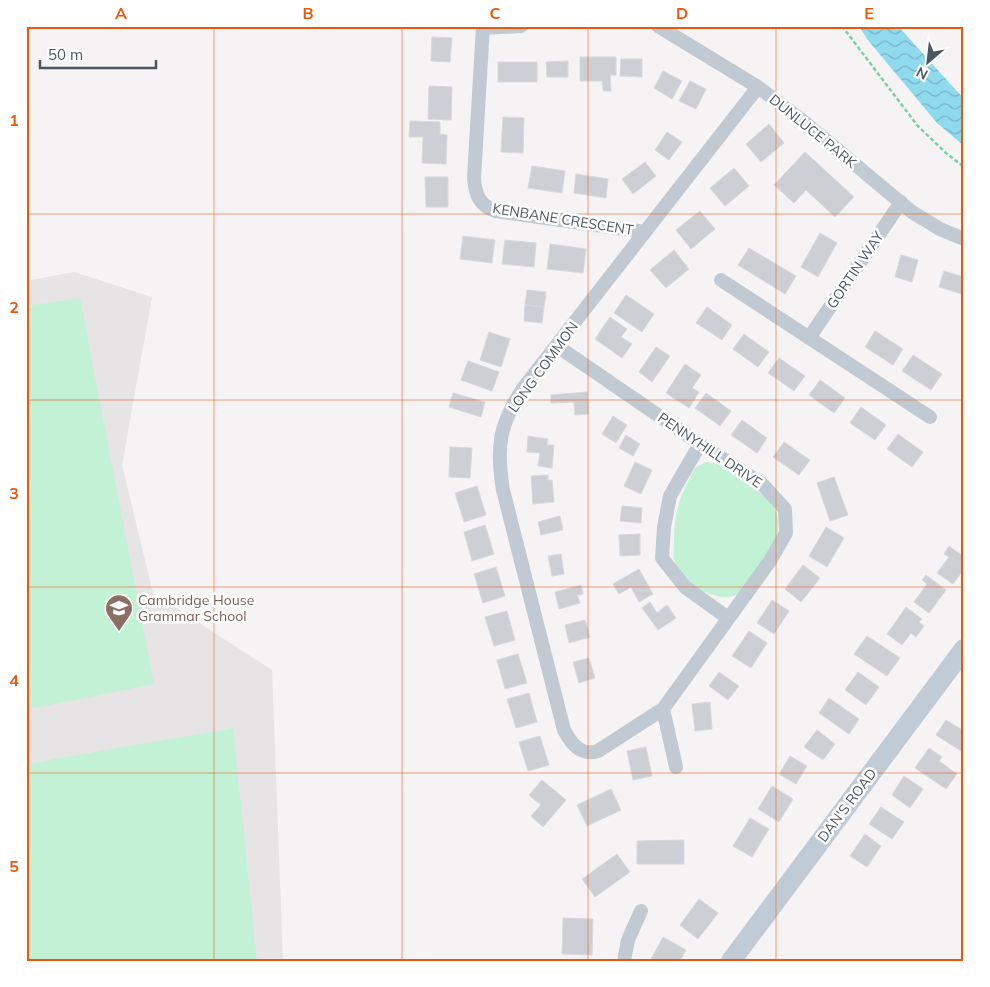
<svg xmlns="http://www.w3.org/2000/svg" width="990" height="987" viewBox="0 0 990 987" font-family="Mulish,sans-serif">
<defs>
<pattern id="water-waves" width="16" height="10" patternUnits="userSpaceOnUse" patternTransform="scale(1.25)"><rect width="16" height="10" fill="#90daee"/><path d="M0 5q4-4 8 0t8 0" fill="none" stroke="#78b4c4"/></pattern>
</defs>
<rect width="100%" height="100%" fill="#f5f3f3"/>
<path fill="#e6e4e5" d="M74,272L152,297L122,465L153,593L272,670L283,961H26V281Z"/>
<path fill="#c3f1d5" d="M80,298L154,684L40,707L26,708V306Z
M707,462L718,464L766,497L773,506L778,518V531L775,542L739,594C715,605 682,583 674,559C673,554 674,548 674,543C674,518 677,503 689,480C691,476 693,470 696,467C699,465 704,463 707,462Z
M233,728L257,961H26V764Z"/>
<path fill="url(#water-waves)" d="M859,26H898L964,99V146L937,123L867,39Z"/>
<path fill="#cdcfd5" stroke="#d7d9de" d="M432,37L452,38L450,62L431,61Z
M580,57H616V75H610L611,91H603L602,81H580Z
M621,59H642V77L620,76Z
M568,61V77H547L546,62Z
M498,62H537V82H498Z
M663,71L682,81L672,99L654,88Z
M690,81L706,89L696,109L679,101Z
M429,86L452,87L451,120L428,119Z
M503,117L524,118L523,153L501,152Z
M410,121L440,122V134L447,135L446,164L422,163L423,137H409Z
M769,124L784,143L761,162L746,144Z
M667,132L682,142L669,160L655,150Z
M805,152L854,197L835,217L806,190L794,203L774,185Z
M645,162L656,176L633,194L622,179Z
M532,166L565,171L562,193L528,188Z
M734,168L749,186L725,206L710,188Z
M576,174L608,179L606,198L574,193Z
M425,177H448V207H426Z
M700,211L715,229L691,249L676,230Z
M820,233L837,243L818,277L801,267Z
M463,236L495,240L492,263L460,259Z
M505,240L536,243L534,267L502,264Z
M550,244L586,249L583,273L547,269Z
M749,248L796,276L785,294L738,265Z
M674,250L689,269L666,288L650,270Z
M901,255L918,260L912,282L895,277Z
M944,271L964,277L962,294L939,287Z
M527,290L546,292L544,307L525,305Z
M626,295L654,314L642,332L614,313Z
M525,305L544,307L542,323L524,321Z
M707,307L732,325L722,340L696,323Z
M610,317L627,329L621,337L632,344L622,358L595,339Z
M875,331L903,349L893,365L865,347Z
M489,332L510,339L501,367L480,360Z
M744,334L769,352L758,367L733,349Z
M656,347L670,356L652,382L639,372Z
M913,355L942,374L931,390L902,371Z
M779,358L805,376L794,391L768,373Z
M468,361L499,372L492,391L461,380Z
M685,364L701,375L692,388L699,392L689,408L666,393Z
M820,380L845,398L834,413L809,395Z
M587,392L589,414L575,415L574,402L551,403V395Z
M453,393L485,402L481,417L449,407Z
M706,393L731,411L720,426L695,408Z
M861,407L886,425L875,440L850,423Z
M613,416L627,425L616,443L602,434Z
M742,420L767,438L757,453L731,435Z
M898,434L923,452L912,467L887,449Z
M626,435L640,444L633,456L619,448Z
M528,436L548,439L547,445H554L552,468L538,466L540,453L527,452Z
M784,442L810,460L799,475L773,457Z
M450,447L472,448L470,478L449,477Z
M635,462L652,470L641,494L624,486Z
M548,475V480H552L554,502L533,504L531,476Z
M834,477L848,515L830,521L817,483Z
M477,486L486,515L464,522L455,493Z
M622,506L642,508L641,523L620,521Z
M560,516L563,530L541,535L538,522Z
M485,525L494,554L472,561L464,532Z
M826,527L844,538L827,567L809,556Z
M640,534V555L620,556L619,535Z
M949,546L964,557V569L953,584L937,573L949,557L944,554Z
M561,554L564,574L552,576L548,556Z
M803,565L820,578L801,602L785,589Z
M496,567L505,596L483,603L474,574Z
M639,569L653,594L639,602L631,587L619,594L613,584Z
M926,575L946,590L929,613L914,602L927,584L922,580Z
M581,585L583,594L577,595L580,603L559,609L555,592Z
M772,600L789,611L774,634L757,623Z
M650,602L657,613L667,605L676,618L658,630L642,608Z
M906,607L922,619L919,622L924,626L916,637L911,633L902,645L887,634Z
M507,611L515,640L494,646L485,617Z
M585,620L590,637L569,643L565,625Z
M749,631L767,643L751,668L732,656Z
M867,636L900,658L887,676L854,654Z
M518,654L527,683L505,689L497,660Z
M589,658L595,678L579,683L573,662Z
M719,672L739,686L728,700L709,686Z
M858,672L879,687L866,705L845,690Z
M529,693L537,722L516,728L507,699Z
M829,698L859,719L849,734L819,713Z
M710,702L712,729L695,731L692,704Z
M946,720L964,731V746L961,751L936,735Z
M817,730L835,744L823,760L804,747Z
M540,736L549,765L528,771L519,742Z
M646,747L652,776L633,780L627,751Z
M929,748L942,757L939,761L957,774L946,789L915,768Z
M790,756L807,766L796,784L779,774Z
M904,776L923,789L910,808L892,795Z
M542,780L566,800L543,827L531,816L541,805L529,795Z
M772,786L793,799L779,822L758,809Z
M611,789L621,810L587,826L577,805Z
M881,807L904,822L892,839L869,824Z
M750,818L769,829L752,857L733,846Z
M865,834L881,846L867,867L850,856Z
M684,840V864H637V841Z
M617,854L630,872L595,897L582,879Z
M699,899L718,913L698,939L680,925Z
M563,918L593,919L592,955L562,954Z
M663,937L686,950L680,961H650Z"/>
<g fill="none" stroke-linecap="round" stroke-linejoin="round">
<path stroke="#7ad0a6" stroke-width="2.5" stroke-dasharray="4 2.5" stroke-linecap="butt" d="M842,26L917,125L946,153L964,167"/>
<path stroke="#c1cad2" stroke-width="14" d="M483,26L474,178C475,193 479,206 496,211L645,232
M658,26L758,87L803,121L912,212L940,229L964,239
M483,28L521,26
M721,280L930,417
M809,338L901,202
M557,346L700,444L762,484L785,509L786,533L770,561L663,709L598,751C581,756 572,745 564,730L503,490C496,447 499,424 524,387L758,87
M700,444L670,496L664,527L662,558L685,587L728,618
M663,709L676,767
M624,961L628,940L641,911"/>
<path stroke="#c1cbd6" stroke-width="20" d="M731,961L964,649"/>
</g>
<path fill="none" stroke="#e8590c" stroke-width="1" stroke-opacity="0.55" d="M214,26V961M402,26V961M588,26V961M776,26V961M26,214H964M26,400H964M26,587H964M26,773H964"/>
<defs>
<g id="school-pin" transform="scale(1.4375)"><path d="M0 17L-7.5 6A9.5 9.5 0 1 1 7.5 6Z" fill="#8d6e63" stroke="#fff"/><path d="M0-5L7-2L0 1L-7-2ZM-4 1L0 2.5L4 1V4Q0 6-4 4Z" fill="#fff"/></g>
</defs>
<g fill-rule="evenodd">
<use href="#school-pin" x="119" y="608"/>
</g>
<g text-anchor="middle" dominant-baseline="central" stroke-width="5" stroke-linejoin="round" paint-order="stroke">
<g font-size="14" fill="#4a5661" stroke="#fff">
<text transform="translate(813 131) rotate(39)">DUNLUCE PARK</text>
<text transform="translate(563 219) rotate(9)">KENBANE CRESCENT</text>
<text transform="translate(855 270) rotate(-56)">GORTIN WAY</text>
<text transform="translate(543 367) rotate(-54)">LONG COMMON</text>
<text transform="translate(710 450) rotate(34)">PENNYHILL DRIVE</text>
<text transform="translate(847 805) rotate(-53)">DAN'S ROAD</text>
</g>
<g font-size="14" fill="#785e54" stroke="#fff" text-anchor="start">
<text x="138" y="600">Cambridge House<tspan x="138" dy="16">Grammar School</tspan></text>
</g>
</g>
<rect width="990" height="987" fill="none" stroke="#ffffff" stroke-width="55"/>
<g transform="translate(928 62) rotate(208)" stroke="#ffffff" stroke-width="4" paint-order="stroke">
<path d="M0-4L9 19L0 12L-9 19Z" fill="#4a5661"/>
<text y="-8" font-size="14" font-weight="bold" text-anchor="middle" fill="#4a5661">N</text>
</g>
<path d="M40 60v8h116v-8" fill="none" stroke="#4a5661" stroke-width="2.5"/>
<text x="48" y="60" font-size="15" fill="#4a5661" stroke="#ffffff" stroke-width="4" paint-order="stroke">50 m</text>
<rect x="28" y="28" width="934" height="932" fill="none" stroke="#e8590c" stroke-width="2"/>
<g font-size="16" text-anchor="middle" font-weight="bold" fill="#e8590c">
<text x="121" y="19">A</text>
<text x="308" y="19">B</text>
<text x="495" y="19">C</text>
<text x="682" y="19">D</text>
<text x="869" y="19">E</text>
<text x="14" y="126">1</text>
<text x="14" y="313">2</text>
<text x="14" y="499">3</text>
<text x="14" y="686">4</text>
<text x="14" y="872">5</text>
</g>
</svg>
